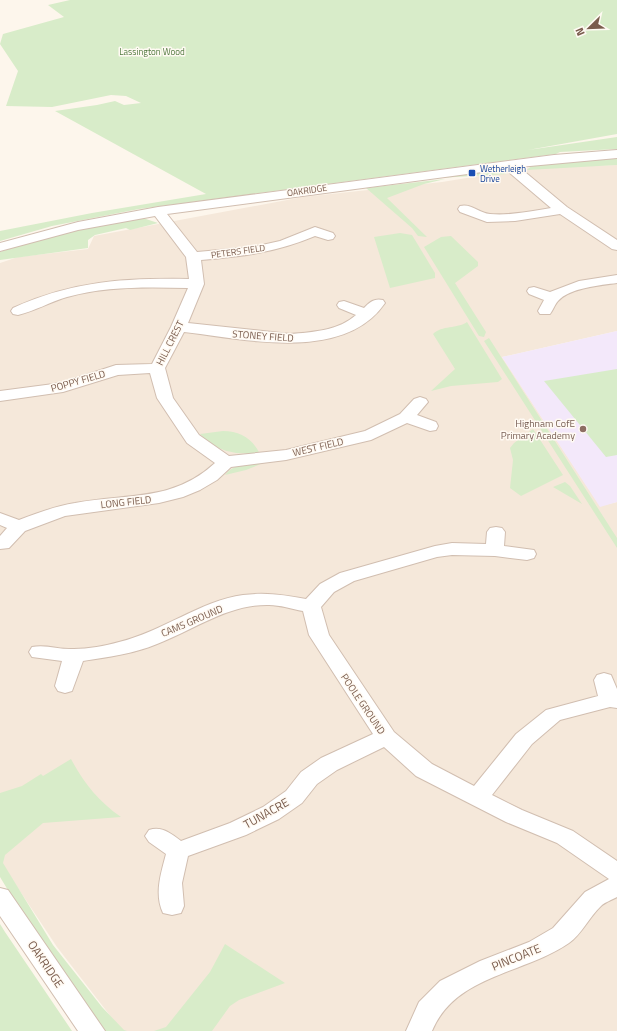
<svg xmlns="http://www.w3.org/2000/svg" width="617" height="1031" viewBox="0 0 617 1031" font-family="'Titillium Web',sans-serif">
<rect width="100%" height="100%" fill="#fdf6ec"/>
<path fill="#f5e8da" d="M617,165V331L502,357L600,506L617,502V1031H122L57,947L0,861V263L18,257L88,249L94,236L303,197L442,182L529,168Z"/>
<path fill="#f3e8fa" d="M617,331V502L600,507L502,357Z"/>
<path fill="#d8ecc9" d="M70,0H617V134L528,150L617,137V149L560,152L556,154L139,209L52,226L0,241V231L92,213L206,194L55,111L97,105L115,101L124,105L141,103L126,96L111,95L52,107L6,106L18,71L0,44L3,34L64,17L48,5Z
M617,158V165L527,170L532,165L591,159Z
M483,171L500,172L507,174L421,179Z
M445,179L424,184L387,198L427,237L418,236L412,228L366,188Z
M143,218L158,223L130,230L126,228L95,235L88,240V248L0,260V252C47,235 94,227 143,218Z
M400,233L412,235L435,273V278L390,288L374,237Z
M451,236L478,262V266L455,283L486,332L484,337L479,336L424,247L441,237Z
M467,322L502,379L498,382L451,386L431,391L455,369L433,334C442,325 457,329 467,322Z
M489,338L617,538V548L484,341Z
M617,369V455L606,457L544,381Z
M533,429L563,475L521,496L510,488L513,460L510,448L514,443Z
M223,431C240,431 252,438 260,454C234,454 219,453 200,434Z
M263,463L246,470L225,475C233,463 249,464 263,463Z
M565,482L570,486L582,504L553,487Z
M71,759C84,783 98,801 121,817L43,823L5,855L3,863L53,945L102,1007L124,1030L127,1031H104L26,920L0,877V793L22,786L41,774L43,776Z
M0,924L5,932L72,1031H0Z
M225,944L285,983L239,1000L230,1006L212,1031H154L166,1027L210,972Z"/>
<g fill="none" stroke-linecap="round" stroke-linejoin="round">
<g stroke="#d1beb0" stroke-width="2">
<path id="minor" d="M617,150V158L519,167L567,207L617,240V250L612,249L560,214L515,221L487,222L460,212L458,209L460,206C471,203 479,213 490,214C509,216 532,211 551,208L505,169L167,214L197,252L253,247L280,241L315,227L333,233L335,236L333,239L328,240L315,236C274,253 244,256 201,260L204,284L188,323L290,334C313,332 338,331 356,315L339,308L337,305L339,302L344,301L364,308C370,302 374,298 383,300L385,303C344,363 245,339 184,332L165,368L173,398L199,435L229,456L286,450L365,431L400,414L414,399L420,397L426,399L428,402L417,415L436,422L438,426L436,430L430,431L407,423L371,440L286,460L231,467L217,480L200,490L183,497L159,503L65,516L25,531L9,548L0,549V536L7,528L0,525V513L19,520C37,513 56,506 75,503C128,493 173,502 215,463L187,443L157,398L150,373L118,375L63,392L0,401V391L61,383L116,365L152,364L171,327L188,288C148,287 106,286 67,297C50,302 35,311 18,315L13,314L11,311L13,308C72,281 125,278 189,279L186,257L155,216L78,230L0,251V243L78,222L158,207L554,155Z
M617,275V283C601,285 569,288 558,301C555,304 553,310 550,314H540L538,311L544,300L529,294L527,291L529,288L534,287L550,292L579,281Z
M496,527L502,528L505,532L504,546L534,550L536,554L534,558L527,560L495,556L452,555L437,557L354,581L334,592L321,607L329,635L394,732L432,764L474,786L516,734L546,710L598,696L594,680L597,675L604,673L611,675L617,689V708L610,707L560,720L532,744L492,795L522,810L573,831L617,861V897C612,900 605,902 601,906C589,917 582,934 569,943C524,974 455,975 432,1031H406L419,1002L440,981L480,961L529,942L553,928L585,892L609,879L557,843L506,822L416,776L384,747L337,770L317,784L302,803L279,819L246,835L188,856L182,883L184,906L181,913L172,915L163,913C154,894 161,873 166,854L149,842L145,836L149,830C162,826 170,833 181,841L230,823L263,807L286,791L301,772L321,758L373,734L309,635L303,611C292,609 280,605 269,605C228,604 194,630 157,644C133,654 108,657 83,661L72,691L65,693L58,691L55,686L62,661L32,657L29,652L32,647C46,644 60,650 74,649C88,649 105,646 119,642C161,632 203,600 243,595C265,592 285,595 306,599L320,584L340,573L435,546L452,543L486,544L487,532L490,528Z
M0,888L8,890L105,1031H78L0,916Z"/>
</g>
<use href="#minor" fill="#fff" fill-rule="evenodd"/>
</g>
<rect fill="#1a4fb4" stroke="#fffaf3" stroke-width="1.5" x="468" y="169" width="8" height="8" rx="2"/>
<circle fill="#8d6e63" stroke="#fffaf3" stroke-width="1.5" cx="583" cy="429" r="4"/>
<g text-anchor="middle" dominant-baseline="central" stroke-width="3" stroke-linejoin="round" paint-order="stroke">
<g font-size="9" fill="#537a41" stroke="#fffaf3">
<text x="152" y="51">Lassington Wood</text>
</g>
<g font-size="9" fill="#164399" stroke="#fffaf3" text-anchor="start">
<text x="480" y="168">Wetherleigh<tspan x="480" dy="10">Drive</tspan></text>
</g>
<g font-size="9" fill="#7a5c4d" stroke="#fffaf3">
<text transform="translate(307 190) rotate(-8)">OAKRIDGE</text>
<text transform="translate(238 251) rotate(-8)">PETERS FIELD</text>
</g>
<g font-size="10" fill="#7a5c4d" stroke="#fffaf3">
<text transform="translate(263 336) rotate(4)">STONEY FIELD</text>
<text transform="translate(170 343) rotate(-63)">HILL CREST</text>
<text transform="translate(78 381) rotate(-16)">POPPY FIELD</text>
<text transform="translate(318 447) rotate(-13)">WEST FIELD</text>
<text transform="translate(126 502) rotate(-6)">LONG FIELD</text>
<text transform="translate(192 621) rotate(-23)">CAMS GROUND</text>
<text transform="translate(363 704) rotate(56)">POOLE GROUND</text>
</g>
<g font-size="10" fill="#785e54" stroke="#fffaf3" text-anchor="end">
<text x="575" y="423">Highnam CofE<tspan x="575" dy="12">Primary Academy</tspan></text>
</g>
<g font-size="12" fill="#7a5c4d" stroke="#fffaf3">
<text transform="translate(266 813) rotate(-29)">TUNACRE</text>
<text transform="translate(516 957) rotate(-22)">PINCOATE</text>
<text transform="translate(46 964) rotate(56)">OAKRIDGE</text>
</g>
</g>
<g transform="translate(589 28) rotate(247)" stroke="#fffaf3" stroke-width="3" paint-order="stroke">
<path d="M0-3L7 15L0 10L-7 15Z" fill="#7a5c4d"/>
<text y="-6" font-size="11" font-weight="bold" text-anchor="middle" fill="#7a5c4d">N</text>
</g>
</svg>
